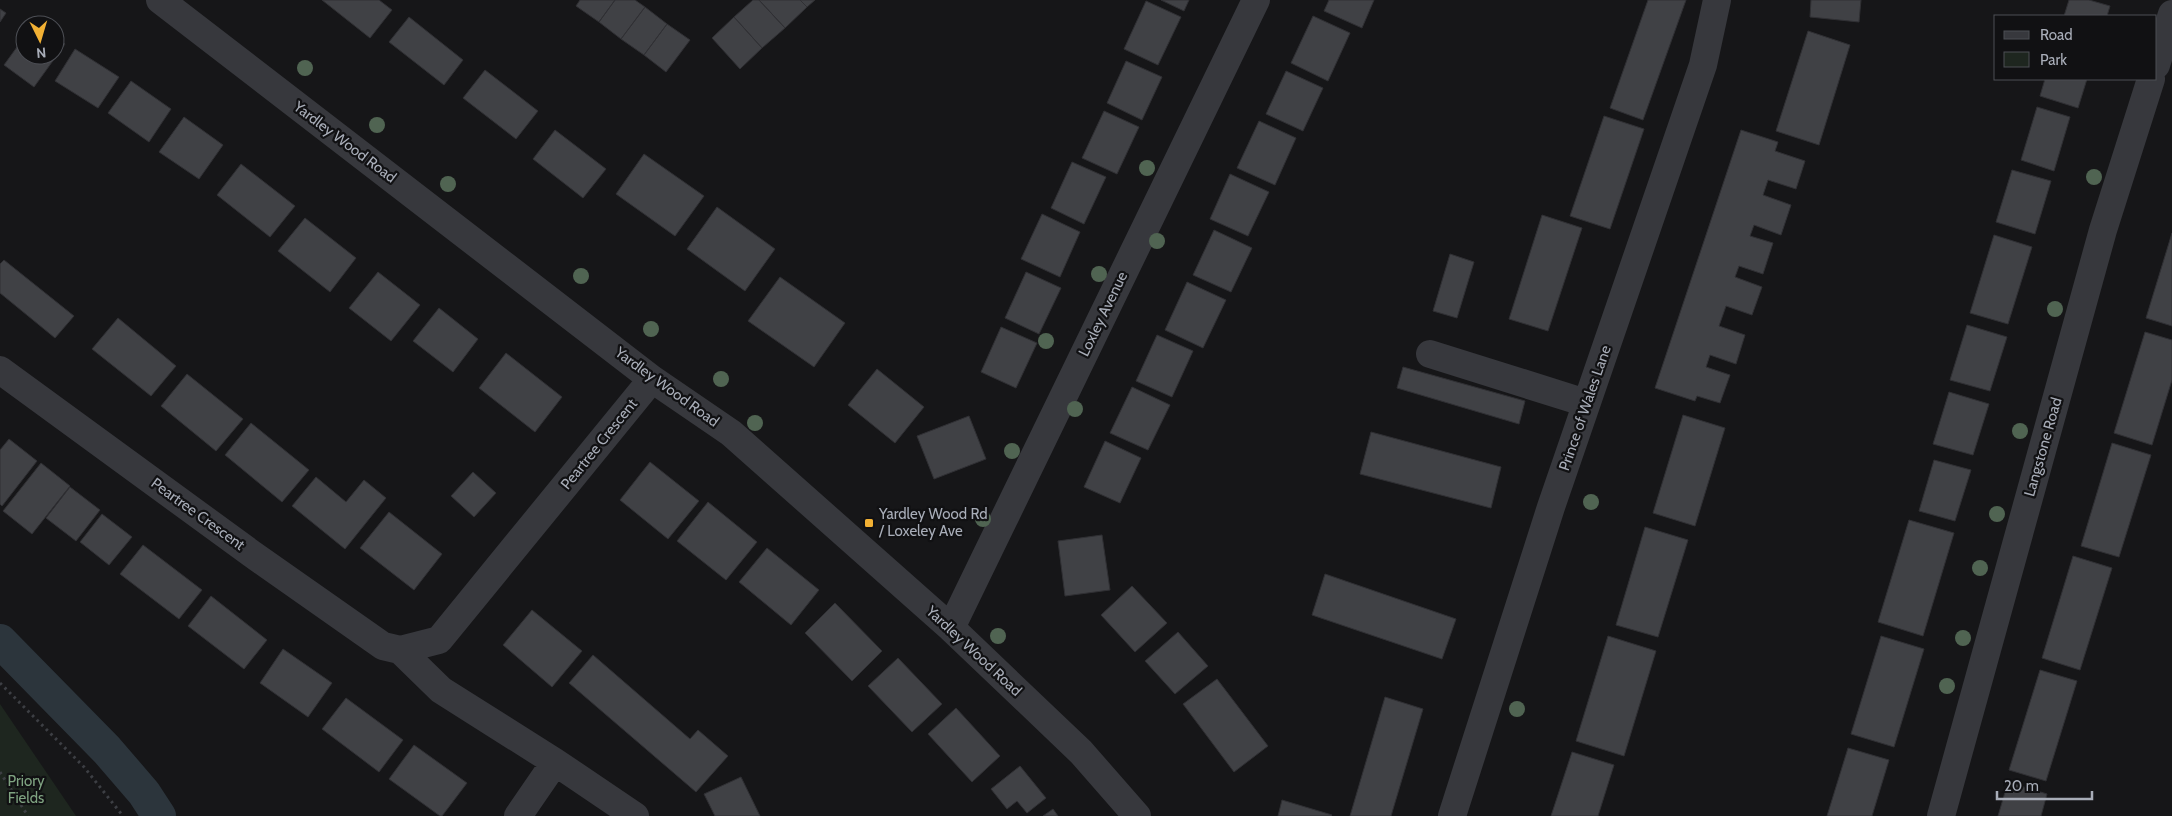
<svg xmlns="http://www.w3.org/2000/svg" width="2172" height="816" viewBox="0 0 2172 816" font-family="Cabin,sans-serif">
<rect width="100%" height="100%" fill="#161618"/>
<path fill="#1e261f" d="M0,704L76,816H0Z"/>
<g fill="none" stroke-linecap="round" stroke-linejoin="round">
<path stroke="#2c353c" stroke-width="34" d="M0,641L107,750L144,793L159,816"/>
</g>
<path fill="#404145" stroke="#303034" d="M322,0H379L392,10L370,38Z
M580,0H615L599,22L576,6Z
M615,0H635L645,7L621,39L599,22Z
M753,0H759L785,28L762,48L734,17Z
M759,0H800L807,7L785,28Z
M800,0H815L807,7Z
M1161,0H1189L1184,11Z
M1329,0H1374L1362,28L1324,11Z
M1648,0H1686L1643,120L1610,108Z
M1811,0H1861L1859,22L1810,17Z
M2069,0H2089L2110,6L2107,16H2064Z
M1146,1L1181,17L1158,65L1124,49Z
M645,7L667,24L644,55L621,39Z
M0,9L6,13L0,22Z
M1313,16L1350,33L1328,81L1291,63Z
M409,17L463,60L444,85L389,42Z
M734,17L762,48L740,69L712,38Z
M667,24L690,40L666,72L644,55Z
M1808,31L1850,45L1819,145L1776,131Z
M25,36V55H55V36L65,44L34,87L4,65Z
M75,49L119,77L98,108L55,81Z
M1126,61L1162,77L1142,120L1107,103Z
M485,70L538,111L516,139L463,98Z
M1286,71L1323,88L1303,131L1266,114Z
M2045,79H2087L2078,108L2040,96Z
M131,81L171,109L149,142L108,113Z
M2037,107L2070,117L2054,171L2021,160Z
M1104,111L1139,127L1117,174L1082,158Z
M1604,116L1644,129L1610,229L1570,216Z
M184,117L223,145L199,179L159,152Z
M1259,121L1296,138L1275,185L1237,168Z
M555,130L606,169L583,198L533,159Z
M1741,130L1778,142L1775,151L1805,161L1796,189L1768,180L1763,195L1791,205L1781,235L1754,225L1750,236L1773,243L1763,274L1739,266L1735,277L1762,287L1752,315L1726,306L1719,326L1745,335L1736,364L1710,355L1706,367L1730,375L1720,403L1697,396L1695,401L1655,388Z
M644,154L704,196L675,236L616,194Z
M1072,162L1106,177L1084,224L1051,208Z
M241,164L295,206L270,237L217,195Z
M2012,170L2051,181L2035,234L1996,222Z
M1230,174L1269,192L1248,236L1210,219Z
M717,207L775,249L745,291L687,249Z
M1042,214L1080,232L1060,277L1021,259Z
M1542,215L1582,228L1548,331L1509,319Z
M305,218L356,258L330,292L278,251Z
M1214,230L1252,248L1231,292L1193,275Z
M2172,233V326L2146,318Z
M1994,235L2032,247L2008,324L1970,313Z
M1450,254L1474,262L1457,318L1433,311Z
M4,260L74,316L55,338L0,293V264Z
M378,272L420,305L391,341L349,308Z
M1026,272L1061,288L1039,334L1005,318Z
M780,277L845,323L814,367L748,321Z
M1187,282L1226,300L1203,348L1165,330Z
M439,308L478,339L453,372L413,341Z
M118,318L176,366L151,396L92,349Z
M1967,325L2007,337L1990,391L1950,380Z
M1001,327L1037,343L1016,388L981,372Z
M2145,332L2172,340V380L2152,445L2114,433Z
M1157,335L1193,351L1172,397L1136,381Z
M506,353L562,397L535,432L479,388Z
M1403,367L1525,401L1519,424L1397,388Z
M877,369L924,407L895,443L848,405Z
M187,374L243,419L216,451L161,406Z
M1132,387L1170,405L1148,450L1110,433Z
M1949,392L1989,404L1973,455L1933,444Z
M1683,415L1725,428L1695,526L1653,513Z
M969,416L986,459L934,479L917,436Z
M251,423L309,470L282,502L225,455Z
M1371,432L1501,467L1491,508L1360,474Z
M9,439L37,461L2,506L0,504V450Z
M1105,441L1141,458L1120,503L1084,487Z
M2112,443L2151,455L2119,557L2081,546Z
M1934,460L1971,470L1955,521L1919,511Z
M650,462L699,501L668,539L620,500Z
M41,463L70,486L32,534L3,511Z
M473,472L496,493L474,517L451,496Z
M316,477L346,502L364,480L386,498L345,549L292,506Z
M70,487L100,510L76,541L46,518Z
M708,502L757,542L726,580L677,541Z
M389,512L442,554L414,590L360,548Z
M102,514L132,537L109,565L80,542Z
M1909,520L1954,533L1923,636L1878,622Z
M1645,527L1688,540L1658,637L1616,625Z
M1102,535L1110,590L1065,596L1058,541Z
M143,545L202,590L179,619L120,574Z
M767,548L819,590L791,625L739,582Z
M2073,556L2112,568L2080,670L2042,658Z
M1325,574L1456,619L1442,659L1312,615Z
M1132,586L1167,623L1135,652L1101,615Z
M211,596L267,640L244,669L188,626Z
M835,603L882,651L852,681L805,633Z
M532,610L582,651L552,687L503,645Z
M1178,632L1208,666L1175,694L1145,661Z
M1608,636L1656,651L1624,756L1576,741Z
M1881,636L1924,649L1894,747L1851,734Z
M283,649L332,683L308,717L260,683Z
M593,655L690,739L698,730L728,756L696,792L569,683Z
M898,658L942,704L912,732L868,686Z
M2040,670L2077,681L2046,781L2009,770Z
M1217,679L1268,746L1234,772L1183,704Z
M1385,697L1423,709L1391,816H1350Z
M346,698L403,740L379,772L322,729Z
M956,708L1000,756L972,782L928,734Z
M414,745L467,783L442,816H440L389,779Z
M1848,748L1889,760L1872,816H1827Z
M1572,752L1614,765L1598,816H1551Z
M1020,766L1046,798L1027,813L1017,801L1007,809L991,789Z
M741,777L760,816H715L704,794Z
M2008,782L2047,794L2041,816H1998Z
M1282,800L1332,815L1331,816H1278Z
M1053,809L1058,816H1043Z"/>
<g fill="none" stroke-linecap="round" stroke-linejoin="round">
<path stroke="#3d3f44" stroke-width="3" stroke-dasharray="2.5 4" stroke-linecap="butt" d="M0,683L84,767L123,816
M0,772L28,816"/>
<path stroke="#37383d" stroke-width="28" d="M160,0L652,379L731,433L951,628L1081,752L1137,816
M2156,65L2172,14
M1430,354L1586,403
M0,370L252,554L383,646L400,650L441,690L555,762L635,816
M951,628L1256,0
M400,650L439,640L652,379
M518,816L555,762
M1452,816L1551,507L1703,65L1717,0
M1941,816L2103,230L2151,79"/>
</g>
<g fill="#506452">
<circle cx="305" cy="68" r="8"/>
<circle cx="377" cy="125" r="8"/>
<circle cx="1147" cy="168" r="8"/>
<circle cx="2094" cy="177" r="8"/>
<circle cx="448" cy="184" r="8"/>
<circle cx="1157" cy="241" r="8"/>
<circle cx="1099" cy="274" r="8"/>
<circle cx="581" cy="276" r="8"/>
<circle cx="2055" cy="309" r="8"/>
<circle cx="651" cy="329" r="8"/>
<circle cx="1046" cy="341" r="8"/>
<circle cx="721" cy="379" r="8"/>
<circle cx="1075" cy="409" r="8"/>
<circle cx="755" cy="423" r="8"/>
<circle cx="2020" cy="431" r="8"/>
<circle cx="1012" cy="451" r="8"/>
<circle cx="1591" cy="502" r="8"/>
<circle cx="1997" cy="514" r="8"/>
<circle cx="983" cy="519" r="8"/>
<circle cx="1980" cy="568" r="8"/>
<circle cx="998" cy="636" r="8"/>
<circle cx="1963" cy="638" r="8"/>
<circle cx="1947" cy="686" r="8"/>
<circle cx="1517" cy="709" r="8"/>
</g>
<rect fill="#f2b134" stroke="#111113" stroke-width="2" x="864" y="518" width="10" height="10" rx="2.5"/>
<g text-anchor="middle" dominant-baseline="central" stroke-width="4.5" stroke-linejoin="round" paint-order="stroke">
<g font-size="15" fill="#a8adb8" stroke="#111113">
<text transform="translate(345 142) rotate(37)">Yardley Wood Road</text>
<text transform="translate(1103 314) rotate(-64)">Loxley Avenue</text>
<text transform="translate(667 387) rotate(36)">Yardley Wood Road</text>
<text transform="translate(1585 408) rotate(-71)">Prince of Wales Lane</text>
<text transform="translate(599 444) rotate(-51)">Peartree Crescent</text>
<text transform="translate(2043 447) rotate(-74)">Langstone Road</text>
<text transform="translate(198 514) rotate(36)">Peartree Crescent</text>
<text transform="translate(974 651) rotate(43)">Yardley Wood Road</text>
</g>
<g font-size="15" fill="#a8adb8" stroke="#111113" text-anchor="start">
<text x="879" y="514">Yardley Wood Rd<tspan x="879" dy="17">/ Loxeley Ave</tspan></text>
</g>
<g font-size="15" fill="#7fa381" stroke="#111113">
<text x="26" y="781">Priory<tspan x="26" dy="17">Fields</tspan></text>
</g>
</g>
<rect x="1994" y="15" width="162" height="65" fill="#111113" stroke="#4d4f55"/>
<rect x="2004" y="31" width="25" height="8" fill="#37383d" stroke="#4d4f55"/>
<text x="2040" y="40" font-size="15" fill="#a8adb8">Road</text>
<rect x="2004" y="52" width="25" height="15" fill="#1e261f" stroke="#4d4f55"/>
<text x="2040" y="65" font-size="15" fill="#a8adb8">Park</text>
<g transform="translate(40 40) rotate(175)"><circle r="24" fill="#111113" stroke="#4d4f55"/>
<path d="M0-4L9 19L0 12L-9 19Z" fill="#f2b134"/>
<text y="-8" font-size="14" font-weight="bold" text-anchor="middle" fill="#a8adb8">N</text>
</g>
<path d="M1997 791v8h95v-8" fill="none" stroke="#a8adb8" stroke-width="2.5"/>
<text x="2004" y="791" font-size="15" fill="#a8adb8" stroke="#111113" stroke-width="4" paint-order="stroke">20 m</text>
</svg>
